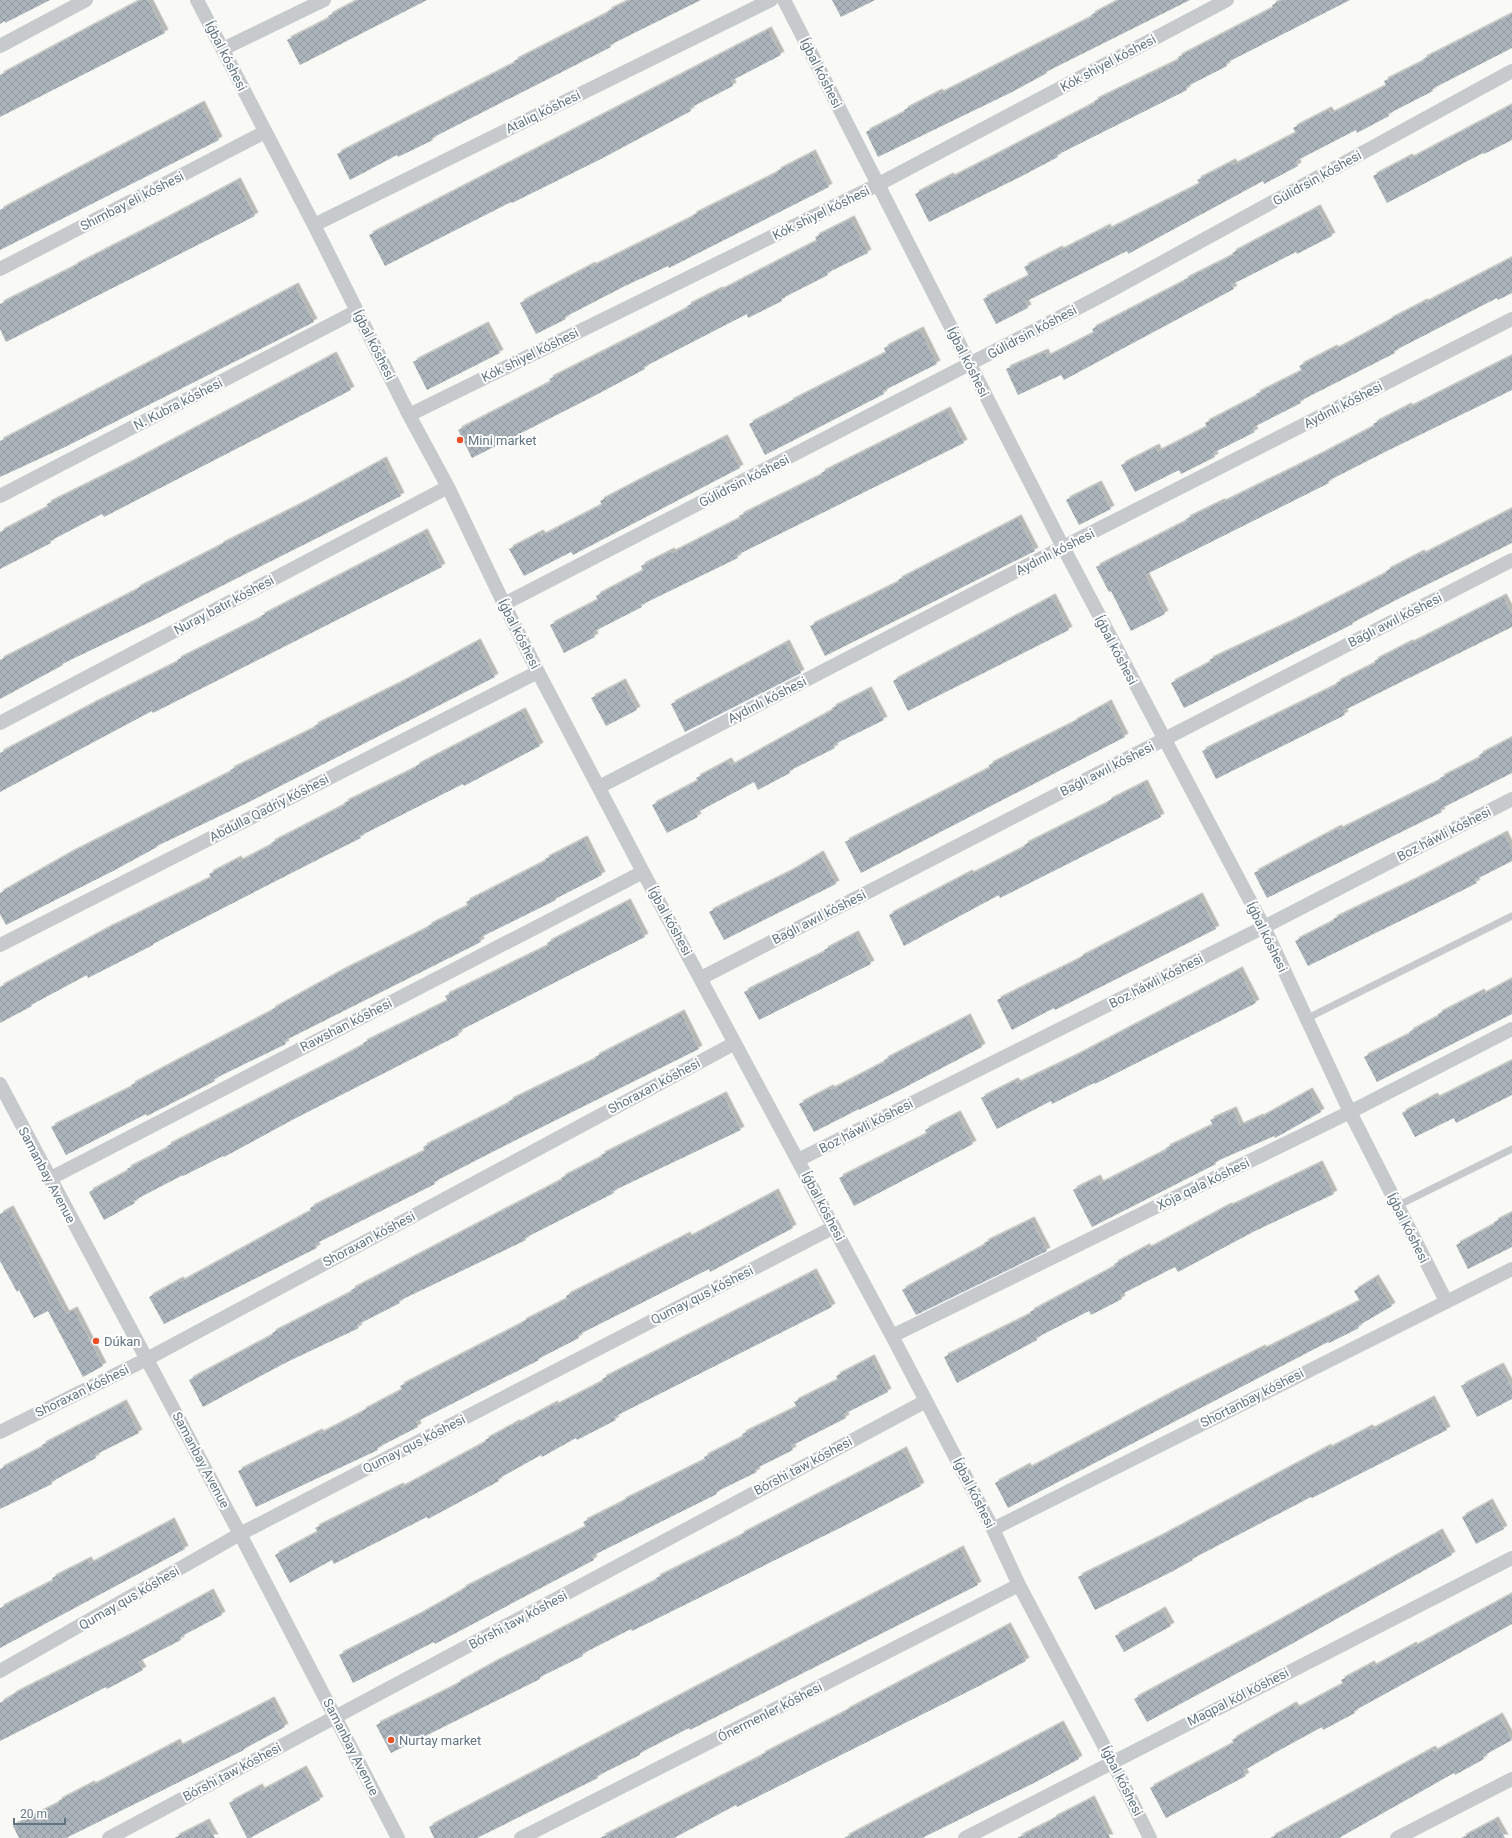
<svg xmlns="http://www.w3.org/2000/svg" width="1512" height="1838" viewBox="0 0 1512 1838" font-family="Roboto,sans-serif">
<defs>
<pattern id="building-cross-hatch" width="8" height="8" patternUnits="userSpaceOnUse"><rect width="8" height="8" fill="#acb5bb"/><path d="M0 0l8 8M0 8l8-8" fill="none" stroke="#8f989d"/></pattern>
<filter id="shadow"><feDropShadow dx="3.5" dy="-3.5" stdDeviation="0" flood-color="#0004"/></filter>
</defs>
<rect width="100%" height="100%" fill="#f9f9f6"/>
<path fill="url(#building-cross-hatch)" filter="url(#shadow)" d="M0,0H50L5,23V21L0,24Z
M141,0H148L165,33L0,117V75Z
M358,0H427L300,65L287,40L330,18L328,16Z
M630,0H701L610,45L611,47L432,138L433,140L398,157L397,155L350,180L337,154L515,63L514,61L608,13V11Z
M832,0H875L841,17Z
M1119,0H1190L1046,72L1047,73L1012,92L878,157L866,132L905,112L904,110L939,92L940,94L1092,17L1091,15Z
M1282,0H1350L1226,63L1227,66L1186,87L1187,90L1057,155L1058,157L1022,176L929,222L915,194L950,176L951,178L994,156L1095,103L1094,101L1179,60L1178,57L1273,8L1272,5Z
M1512,14V48L1432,89L1433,91L1388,114L1389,116L1357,133L1356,130L1296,161L1298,166L1264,184L1263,181L1128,254L1127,251L1025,302L1028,308L996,324L983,299L1029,276L1024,267L1059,249L1060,251L1107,227L1108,230L1200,184L1197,180L1232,162L1234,165L1296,133L1293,128L1328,110L1331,114L1386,86L1384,81L1424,61L1423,59Z
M768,30L781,55L731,81L733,86L690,108L691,111L601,159L512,203L511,202L385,266L369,235Z
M201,104L219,140L0,250V210Z
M1512,105V140L1484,154L1483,153L1387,203L1373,176L1409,157L1410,159Z
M812,153L829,187L669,268L668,266L625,286L565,317L566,319L536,334L520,303L592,265V267L693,217V215L777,173V171Z
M237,181L255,216L6,342L0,329V304L74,267V266L156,224Z
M1317,208L1332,236L1297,254L1296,252L1231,285L1234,289L1064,380L1061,375L1018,395L1006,369L1045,352L1047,357L1094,333L1092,329L1185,281L1184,280L1234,255L1232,253Z
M851,219L868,253L827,273L828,275L781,299L782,301L748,318L747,314L644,367L645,369L596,395L472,458L458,430L551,382L549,379L640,333L688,308L687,306L719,290L720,291L817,241L815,237Z
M1512,258V293L1498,300L1497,298L1394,351L1395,353L1300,401L1301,403L1252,428L1255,432L1213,453L1215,457L1181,474L1179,470L1135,492L1121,465L1156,447L1158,452L1207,427L1205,423L1257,396L1256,394L1302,371L1299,366L1334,348L1335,350L1389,321V320L1424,302L1425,303Z
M295,286L314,322L65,447L0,477V441Z
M485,325L500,353L427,390L413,362Z
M920,330L937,364L883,391L884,394L765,455L749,424L790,403L789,402L886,353L884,348Z
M333,355L351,390L104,517L102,514L50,541L51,543L0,569V532L48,507L47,504L126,465Z
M1512,356V390L1387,451L1328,481L1329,483L1145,575L1165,614L1131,631L1111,591L1109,592L1096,567L1187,521L1186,519L1221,502L1222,503L1316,457L1375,426L1373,424L1408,406L1409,408Z
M947,410L964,443L737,555L738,558L641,605L642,607L593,632L595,637L564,653L550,625L598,600L596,596L643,571L641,566L671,551L672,553L741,518L739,516L822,475L821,473Z
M724,438L740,468L573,555L571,552L524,576L509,549L540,533L542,536L602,505L600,501L644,478Z
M383,460L401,496L152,621L62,664L63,665L0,699V660L137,590L136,589L220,546V545L302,504Z
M1098,484L1111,509L1079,525L1066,500Z
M1512,509V543L1400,598L1352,623L1353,624L1184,708L1171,683L1211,662L1209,660L1289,623L1387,573L1386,571L1421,553L1422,555Z
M1018,518L1035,551L825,656L810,626L899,582L898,580Z
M424,532L442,567L153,713L152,711L0,792V753L95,703L178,662L177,660L261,618V616Z
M1052,597L1069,630L908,711L893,681Z
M1503,597L1512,614V627L1389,688L1343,711L1345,715L1216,779L1202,751L1337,685L1336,683L1376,663L1374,661L1409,643L1410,644Z
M477,642L495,677L247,803L157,846V847L115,870L6,925L0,914V893L69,854L231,772L230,770L315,728L314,726L397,685Z
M786,643L801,673L685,732L671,704Z
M622,682L637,710L606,726L591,698Z
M868,690L884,720L833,745L835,748L789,771L790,773L758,790L754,782L696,813L698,817L667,833L652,805L698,781L696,778L728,761L731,766L833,710L832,708Z
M1108,703L1125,737L861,873L845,842L990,768L989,765L1073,723V722Z
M522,711L540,746L464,786L463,784L360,836L361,838L321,858L153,944V945L88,978L87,975L31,1005L32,1006L0,1023V987L107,929L211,878L209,874L238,859L239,862L272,845L271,843L345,805L344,803L416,768V766Z
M1512,738V773L1440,809L1442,812L1267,898L1254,873L1338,828L1339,830L1441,780L1440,778L1480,758L1479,755Z
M1144,783L1161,817L1000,898L999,895L904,946L889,915L969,873L970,875L1025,847L1024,845L1108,803V801Z
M1504,834L1512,850V861L1475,880L1477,883L1441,901L1308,966L1295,941L1334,921L1333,919L1413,881Z
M584,839L602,875L555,899L556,900L479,938L481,942L284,1041L286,1044L214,1079L215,1081L147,1116L146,1114L66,1155L51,1127L132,1087L131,1085L272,1011L271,1010L340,972L428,928V926L468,906L466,902L546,861L545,859Z
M820,854L836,884L724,940L709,912L790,872Z
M1199,896L1216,929L1055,1010L1054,1008L1012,1030L997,1000L1080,959L1079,958Z
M627,902L645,937L457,1032L459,1035L294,1119L224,1157L223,1156L183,1176V1175L133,1201L135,1203L104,1220L89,1192L128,1171L127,1169L168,1148L167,1146L330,1063L364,1045L363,1043L448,1001L445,996L548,946L547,943Z
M855,934L871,964L759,1020L744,992L825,952L824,950Z
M1239,970L1256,1003L1095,1084L1094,1083L1052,1104L1051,1101L997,1129L981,1098L1015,1081L1017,1084L1074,1057Z
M1512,979V1014L1377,1082L1364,1057L1410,1034L1409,1032L1439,1016L1438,1014L1481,992L1482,995Z
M681,1013L699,1049L516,1140L434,1182L435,1184L315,1244L317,1248L164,1324L149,1297L180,1280L181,1282L311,1211L310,1208L425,1151L423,1147L510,1103L509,1101L596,1059L595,1057Z
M967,1017L982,1047L900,1090L859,1110V1109L814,1132L799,1104L830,1088L831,1090L885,1062L884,1060Z
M1512,1061V1095L1456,1123L1454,1118L1415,1137L1402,1113L1434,1096L1436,1099Z
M1309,1091L1321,1112L1275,1138L1274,1136L1215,1162L1216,1164L1092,1227L1073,1190L1097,1178L1100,1184L1167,1150L1166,1148L1213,1125L1210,1120L1233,1110L1240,1126L1260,1117V1118Z
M723,1095L741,1130L613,1191L614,1193L525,1238L526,1240L399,1301L400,1303L357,1325L359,1328L287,1362L203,1407L189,1380L273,1335L272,1333L352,1292L351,1290L562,1180L561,1178L602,1157L601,1155Z
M957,1114L973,1144L854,1206L839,1178L927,1134L925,1130Z
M1319,1164L1334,1194L1255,1231L1178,1272L1175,1267L1120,1295L1122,1299L1091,1315L1089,1311L1036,1338L1037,1340L957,1383L944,1357L1031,1314L1030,1312L1116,1266L1114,1264L1146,1247L1148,1249L1228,1206L1229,1207Z
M775,1192L793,1228L710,1272L709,1269L578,1335L579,1338L538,1359L539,1360L416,1422L418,1427L377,1448L378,1450L256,1507L238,1471L319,1432L320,1434L363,1412L362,1411L402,1390L400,1386L523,1323L522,1322L567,1299L566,1296L687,1235L688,1238Z
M10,1209L66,1314L74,1310L103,1366L83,1377L48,1311L34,1318L19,1290L17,1292L0,1261V1214Z
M1512,1213V1247L1468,1269L1456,1245L1495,1224L1494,1222Z
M1031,1220L1047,1251L916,1315L902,1290L985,1245L984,1243Z
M813,1272L832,1307L614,1417L616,1420L577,1440L576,1438L542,1457L541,1455L498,1479L499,1481L428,1519L427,1517L334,1564L332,1560L290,1583L275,1555L318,1532L315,1528L400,1486L401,1488L486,1442L485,1440L516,1423L517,1424L554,1404L555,1406L604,1381L602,1379Z
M1375,1278L1392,1306L1358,1326L1359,1328L1329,1343L1328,1342L1008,1508L995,1483L1027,1466L1028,1469L1174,1392L1262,1348L1263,1350L1309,1327L1360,1301L1354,1291Z
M871,1358L888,1392L844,1414L846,1418L791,1446L793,1450L755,1469L757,1472L716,1492L717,1494L592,1556L594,1560L435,1644L434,1642L353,1683L339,1655L419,1615L463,1590L462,1589L586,1527L583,1522L623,1502L622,1501L705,1460L704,1457L743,1437L742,1434L797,1407L794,1402L838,1380L836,1376Z
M1500,1366L1512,1388V1399L1477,1417L1461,1386Z
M1431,1399L1447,1430L1312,1498L1311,1497L1192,1559L1193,1560L1173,1571L1095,1610L1078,1577L1158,1538L1328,1447V1449L1369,1428L1371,1430Z
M123,1403L139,1433L95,1455L96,1458L51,1482L52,1484L0,1509V1469L43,1447L42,1445Z
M903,1450L921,1486L840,1528L632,1631L631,1629L582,1654L583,1656L540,1677V1679L391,1753L376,1725L457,1685L456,1684L494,1663L657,1580L656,1578L741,1536L740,1535Z
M1489,1502L1504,1529L1476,1544L1462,1517Z
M171,1521L185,1549L0,1648V1608L53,1581L52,1578L88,1560L90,1564Z
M1439,1532L1452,1555L1286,1647L1147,1722L1134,1699L1277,1622Z
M960,1549L978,1585L690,1730L689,1728L640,1753V1755L597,1776L598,1778L477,1838H434L429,1827Z
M210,1592L222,1615L180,1637L181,1640L138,1662L143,1670L107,1689L106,1687L0,1741V1703L12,1696V1695L131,1635Z
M1512,1594V1624L1354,1711L1355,1713L1323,1730L1322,1727L1278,1751L1243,1771L1246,1776L1166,1818L1150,1788L1234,1743L1232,1740L1293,1705L1296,1709L1343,1684L1341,1680L1371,1664L1373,1667L1413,1645L1414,1647Z
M1162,1610L1171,1626L1124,1652L1115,1636Z
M1007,1626L1026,1661L981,1685L737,1807L736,1805L674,1838H600L762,1756L761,1755L845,1712V1711Z
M271,1700L285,1727L244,1749V1750L66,1838H19L13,1826L59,1803L58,1801L91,1784L92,1786L177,1742L179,1747Z
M1499,1716L1512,1740L1483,1756L1484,1759L1455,1775L1454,1773L1339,1838H1270L1388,1773L1432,1749L1434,1752Z
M1060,1724L1079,1759L1034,1783L922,1838H844Z
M303,1769L320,1800L250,1838H247L229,1803L259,1787L261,1791Z
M1091,1799L1110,1838H1017L1053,1820L1052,1819Z
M1495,1820L1505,1838H1461Z
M206,1822L215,1838H174Z"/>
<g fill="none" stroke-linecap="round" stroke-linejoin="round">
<path stroke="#c6cacd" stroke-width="7" d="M1306,1019L1512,916
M1397,1206L1512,1149"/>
<path stroke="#c6cacd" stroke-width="14" d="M197,0L314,225L409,415L448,487L504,604L538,672L643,872L892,1336L993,1529L1019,1585L1112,1761L1150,1838
M784,0L1063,547L1264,927L1350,1112L1446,1301
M0,46L86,0
M223,49L324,0
M314,225L771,0
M0,269L265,132
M409,415L877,185L1227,0
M0,496L357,311
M504,604L1097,298L1512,71
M0,723L448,487
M599,787L1063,547L1512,319
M0,945L538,672
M701,978L1512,560
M0,1084L240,1534L398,1838
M798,1160L1264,927L1512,799
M49,1179L643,872
M892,1336L1350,1112L1512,1029
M0,1432L147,1359L735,1043
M993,1529L1512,1269
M0,1671L240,1534L834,1227
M109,1838L926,1401
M521,1838L1019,1585
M965,1838L1512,1558
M1397,1838L1512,1779"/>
</g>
<g fill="#ec4f23" stroke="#fff" stroke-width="1.5">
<circle cx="460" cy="440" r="4"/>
<circle cx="96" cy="1341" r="4"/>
<circle cx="391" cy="1740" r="4"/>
</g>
<g text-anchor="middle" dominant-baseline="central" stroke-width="4" stroke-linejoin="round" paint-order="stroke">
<g font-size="13" fill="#627582" stroke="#fff">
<text transform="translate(226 56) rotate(63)">Íǵbal kóshesi</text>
<text transform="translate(1108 63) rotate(-28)">Kók shiyel kóshesi</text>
<text transform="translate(821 73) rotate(63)">Íǵbal kóshesi</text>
<text transform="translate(543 112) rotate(-26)">Atalıq kóshesi</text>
<text transform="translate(1317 178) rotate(-29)">Gúlidrsin kóshesi</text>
<text transform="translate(132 201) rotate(-27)">Shımbay eli kóshesi</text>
<text transform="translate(821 213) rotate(-26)">Kók shiyel kóshesi</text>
<text transform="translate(1032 332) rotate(-28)">Gúlidrsin kóshesi</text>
<text transform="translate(374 345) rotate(63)">Íǵbal kóshesi</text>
<text transform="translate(530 355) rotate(-26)">Kók shiyel kóshesi</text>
<text transform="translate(968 362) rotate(63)">Íǵbal kóshesi</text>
<text transform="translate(178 404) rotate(-27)">N. Kubra kóshesi</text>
<text transform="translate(1343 405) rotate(-27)">Aydınlı kóshesi</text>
<text transform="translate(744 481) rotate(-27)">Gúlidrsin kóshesi</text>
<text transform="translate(1055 552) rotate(-27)">Aydınlı kóshesi</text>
<text transform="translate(224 605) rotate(-28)">Nuray batır kóshesi</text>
<text transform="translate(1395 620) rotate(-27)">Baǵlı awıl kóshesi</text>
<text transform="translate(519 634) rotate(63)">Íǵbal kóshesi</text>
<text transform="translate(1116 650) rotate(62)">Íǵbal kóshesi</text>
<text transform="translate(767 700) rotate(-27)">Aydınlı kóshesi</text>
<text transform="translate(1107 769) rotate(-27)">Baǵlı awıl kóshesi</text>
<text transform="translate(269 808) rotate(-27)">Abdulla Qadriy kóshesi</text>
<text transform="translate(1444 834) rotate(-27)">Boz háwli kóshesi</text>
<text transform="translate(819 917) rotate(-27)">Baǵlı awıl kóshesi</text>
<text transform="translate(670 921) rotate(61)">Íǵbal kóshesi</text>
<text transform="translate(1267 937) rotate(64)">Íǵbal kóshesi</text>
<text transform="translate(1156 981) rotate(-27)">Boz háwli kóshesi</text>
<text transform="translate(346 1025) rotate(-27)">Rawshan kóshesi</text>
<text transform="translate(654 1086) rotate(-28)">Shoraxan kóshesi</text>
<text transform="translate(866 1126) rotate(-27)">Boz háwli kóshesi</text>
<text transform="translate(47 1175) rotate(62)">Samanbay Avenue</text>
<text transform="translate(1203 1184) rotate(-26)">Xoja qala kóshesi</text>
<text transform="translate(823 1206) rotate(62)">Íǵbal kóshesi</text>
<text transform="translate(1408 1228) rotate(63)">Íǵbal kóshesi</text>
<text transform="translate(369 1239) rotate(-28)">Shoraxan kóshesi</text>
<text transform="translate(702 1295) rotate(-27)">Qumay qus kóshesi</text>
<text transform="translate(82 1391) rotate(-26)">Shoraxan kóshesi</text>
<text transform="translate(1252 1398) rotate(-27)">Shortanbay kóshesi</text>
<text transform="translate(414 1444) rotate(-27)">Qumay qus kóshesi</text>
<text transform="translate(201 1460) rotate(62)">Samanbay Avenue</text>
<text transform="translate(803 1466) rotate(-28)">Bórshi taw kóshesi</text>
<text transform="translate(974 1493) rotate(63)">Íǵbal kóshesi</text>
<text transform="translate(129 1598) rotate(-30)">Qumay qus kóshesi</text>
<text transform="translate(518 1620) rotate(-28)">Bórshi taw kóshesi</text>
<text transform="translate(1238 1697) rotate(-27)">Maqpal kól kóshesi</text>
<text transform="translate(770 1712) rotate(-27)">Ónermenler kóshesi</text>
<text transform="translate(351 1747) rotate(63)">Samanbay Avenue</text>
<text transform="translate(232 1772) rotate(-28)">Bórshi taw kóshesi</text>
<text transform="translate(1122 1781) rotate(63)">Íǵbal kóshesi</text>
</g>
<g font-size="13" fill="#627582" stroke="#fff" text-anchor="start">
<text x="468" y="440">Mini market</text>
<text x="104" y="1341">Dúkan</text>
<text x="399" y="1740">Nurtay market</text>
</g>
</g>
<path d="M14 1818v6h51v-6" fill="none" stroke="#627582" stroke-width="2"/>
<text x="20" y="1818" font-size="12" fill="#627582" stroke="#ffffff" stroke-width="3" paint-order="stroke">20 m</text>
</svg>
